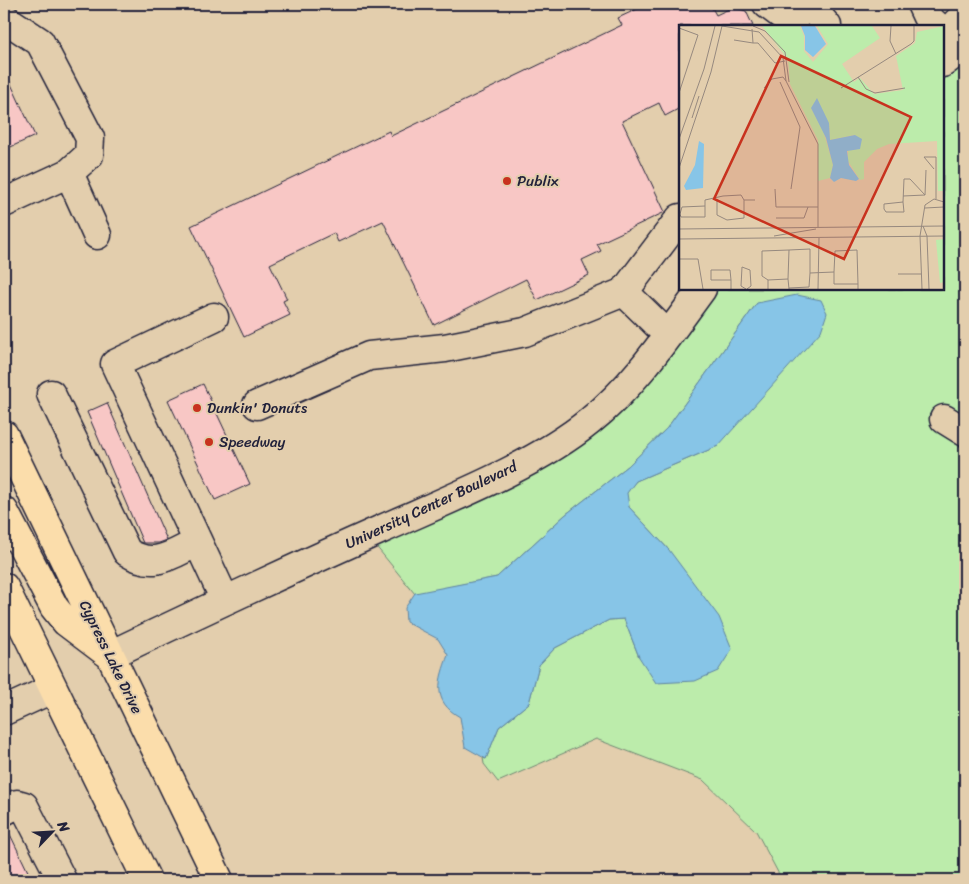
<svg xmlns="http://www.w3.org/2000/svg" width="969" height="884" viewBox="0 0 969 884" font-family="Sriracha,sans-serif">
<rect width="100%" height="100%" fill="#e3cead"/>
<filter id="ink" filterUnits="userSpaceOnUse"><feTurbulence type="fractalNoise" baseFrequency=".02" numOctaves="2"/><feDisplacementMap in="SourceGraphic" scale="10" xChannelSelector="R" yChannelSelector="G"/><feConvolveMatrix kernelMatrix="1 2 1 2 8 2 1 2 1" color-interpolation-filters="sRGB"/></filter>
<g filter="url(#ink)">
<path fill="#bcecab" stroke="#6f8773" d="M965,51V880H782L756,831L703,780L596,739L498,782L484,764L483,758L486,759L499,727L529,703L539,665L555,648L609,620L624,619L639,657L669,550L629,507L626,493L636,481L718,446L757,303L667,428L628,466L565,515L497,577L415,594L366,534L597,428L708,289H943V64Z"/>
<path fill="#87c5e7" stroke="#5f84a2" d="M797,295L821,300L827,313L821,331L718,446L636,481L627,493L629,507L669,550L719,617L732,649L718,671L695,681L656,683L639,657L624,619L609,620L555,648L539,665L529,703L499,727L486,759L465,747L460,717C431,701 439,680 448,655L438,639L406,622L405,608L415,593L497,577L565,515L628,466L667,428L757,303Z"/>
<path fill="#f8c7c5" stroke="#22223b" d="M648,4H710L716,15L733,7L746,11L753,26H680V108L665,116L659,103L622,121L665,212L597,244L601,251L582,260L589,275L537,300L526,279L434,325L383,221L338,242L334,233L270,264L287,299L283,301L290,315L244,337L191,226L389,131L391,136L622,25L618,18Z
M4,69L35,136L4,150Z
M203,384L250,484L215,500L168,400Z
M107,403L167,540L159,543H143L87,412Z
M6,826L32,880H4V827Z"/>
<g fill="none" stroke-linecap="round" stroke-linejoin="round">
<g stroke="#22223b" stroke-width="31">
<path id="minor" d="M767,4L787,19L793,26
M800,4L817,14L827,26
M921,4L927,17L937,26
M4,18L40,42L90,138L89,155L69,173L97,235
M943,37L965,14
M943,63L965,46
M4,203L69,173
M624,292L668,335
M214,317L115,364L225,600
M51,394L127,552C155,570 172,554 198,542
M257,405L369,356L445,348L525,332L624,292L680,218
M944,419L965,432
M110,655C200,612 290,570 382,529C447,500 535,466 590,421C635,385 668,335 702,289
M4,711L52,689
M4,811L17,804L24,806L62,880"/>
</g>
<g stroke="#22223b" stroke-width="31">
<path id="major" d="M4,435L219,880
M4,511L54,607L66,622L107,653
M4,587L147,880"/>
</g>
<use href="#minor" stroke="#e3cead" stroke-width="28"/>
<use href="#major" stroke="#fbddab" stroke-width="28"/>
</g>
</g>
<g fill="#c8321e" stroke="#e3cead" stroke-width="2">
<circle cx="507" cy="181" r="5"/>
<circle cx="197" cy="408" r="5"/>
<circle cx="209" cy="442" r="5"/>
</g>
<g text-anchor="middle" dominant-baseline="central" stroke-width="4" stroke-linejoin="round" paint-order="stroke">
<g font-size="15" fill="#22223b" stroke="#e3cead" text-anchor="start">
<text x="517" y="181">Publix</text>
<text x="207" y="408">Dunkin' Donuts</text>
<text x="219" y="442">Speedway</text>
</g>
<g font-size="15" fill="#22223b" stroke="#e3cead">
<text transform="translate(431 505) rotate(-25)">University Center Boulevard</text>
<text transform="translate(111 657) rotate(64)">Cypress Lake Drive</text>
</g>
</g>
<g transform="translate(679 25)">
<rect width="265" height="265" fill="#e3cead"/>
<path d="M83,1H121L125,11V26L134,37L149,19L138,1H193L201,13L163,39L175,57L181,53L195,69L224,65L217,31L236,18L238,7L265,1V166H259L258,116L210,119L198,124L185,137V154L181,155L169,136V124L176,125V110L151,115L150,98L132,83L144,105L154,140L151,153L139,156V115L111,59L109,34ZM265,214V257L261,258L257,215Z" fill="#bcecab"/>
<path d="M122,1H136L147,19L134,32L126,25V11ZM138,73L150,98L151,115L176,110L183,114L181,124L168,126L170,140L180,154L177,156L162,153L155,157L151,153L154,140L147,113L132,83ZM20,116L25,119L24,163L7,165L5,161L16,140Z" fill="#87c5e7"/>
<path fill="none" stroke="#96897f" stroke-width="1" d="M43,1L80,7L104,33L107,56L139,119V202M74,1L86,6L106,27L110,57M212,1L211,16L217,29M0,3L19,10L0,68M73,4L74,18H79L96,38L106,36M55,15L74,18M179,52L187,64L196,68L226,63M101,57L121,102L112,164M85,63L93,54L104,52L107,56M162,63L232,19L235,16V1M13,93L20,71M0,114L25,44L36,1M0,143L32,47L43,1M255,144L245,132H257V174M96,164L97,182H139M246,170L247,145M224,171L246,170M38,174V190L48,195L65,193V175M224,177L225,187H207L205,184V179L224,177L225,154H231L246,170M26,181L3,182L1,189L2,192H26V175L44,171L62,170L65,175H76M246,183L265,182M97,193H125L129,182M244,201L248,211L250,264M0,204L265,201M95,211L137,204M0,214L265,211M110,225L131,224V248M0,234H19L24,264M155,247L156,226L178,225L179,259M219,249H242M52,255H32V245H51L52,255V264M89,255L83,251V226L110,225L109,254M110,263L130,262L131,248L155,247V259H179V264M67,264L62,261L63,242L71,245L72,261L68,264M89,264V255L109,254L110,264M139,264L140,213M243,264L241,211L246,180L255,174L265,177"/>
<path fill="#c8321e" fill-opacity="0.15" stroke="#c8321e" stroke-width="2.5" d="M102,31L232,92L165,234L35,174Z"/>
<rect width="265" height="265" fill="none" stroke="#22223b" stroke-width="2.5"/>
</g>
<rect width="969" height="884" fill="none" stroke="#e3cead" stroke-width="20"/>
<rect x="10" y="10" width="949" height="864" fill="none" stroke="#22223b" stroke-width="2" filter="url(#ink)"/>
<g transform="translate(52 832) rotate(65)" stroke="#e3cead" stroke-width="4" paint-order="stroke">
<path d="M0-4L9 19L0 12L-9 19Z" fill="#22223b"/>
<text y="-8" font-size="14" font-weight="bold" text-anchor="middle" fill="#22223b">N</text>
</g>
</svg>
